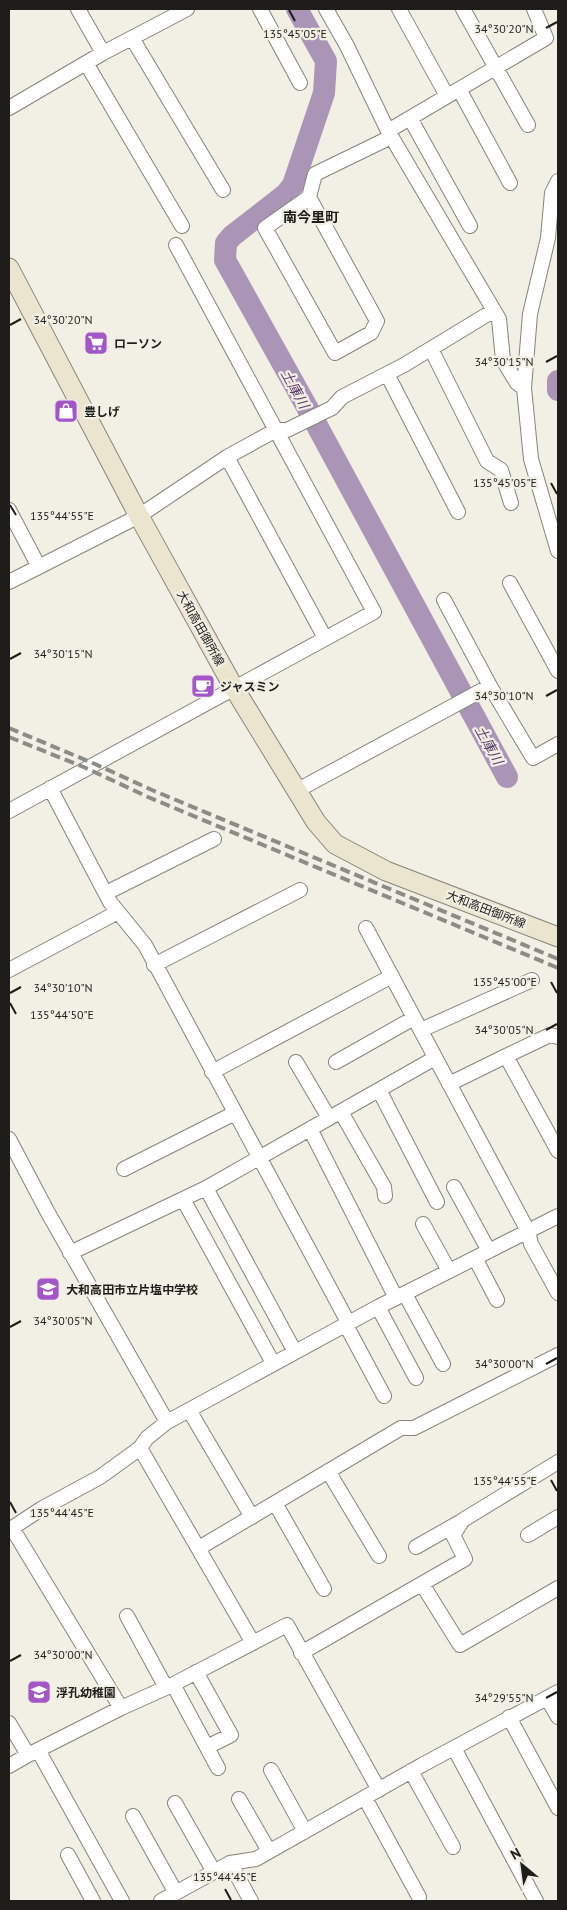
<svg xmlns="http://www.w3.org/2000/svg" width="567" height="1910" viewBox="0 0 567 1910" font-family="'PT Sans','Noto Sans JP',sans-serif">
<rect width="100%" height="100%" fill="#f2efe5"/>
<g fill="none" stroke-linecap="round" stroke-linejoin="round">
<path stroke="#aa95b7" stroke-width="22" d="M297,9L326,61L324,93L293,185L286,194L232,236L226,243L225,260L308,409L507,777
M558,381V390"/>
<g stroke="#85837a" stroke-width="16">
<path id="street" d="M78,9L103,53
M260,9L300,83
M326,9L347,46L388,131L499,319L503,360L517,383L524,388
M399,9L447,96
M463,9L528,125
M132,38L223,190
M86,63L182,226
M459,89L510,183
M9,108L103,53L187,9
M410,118L470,226
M388,131L546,38L534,9
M558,181L552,193L548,238L530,314L524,388L531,459L558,551
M309,197L377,321L371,333L335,353L265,228L309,197L315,174L391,137
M431,349L487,461L501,470L511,503
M387,374L458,512
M227,457L325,638
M9,510L39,567
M9,582L139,516L227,457L276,430H287L332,408L342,397L404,365L493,311
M510,583L558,671
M444,600L490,686L533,758L558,744
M50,788L110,902L145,945L348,1322L347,1327L384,1396
M296,791L490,686
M9,811L374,612L176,245
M106,893L214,839
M366,928L528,1231L531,1244L558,1293
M154,965L300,890
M9,970L118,912
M421,1030L532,980
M558,1037L550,1035L506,1056L558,1151
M296,1062L329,1118
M336,1062L414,1018
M212,1072L392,976
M449,1084L506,1056
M379,1090L437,1202
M341,1112L384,1187L385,1196
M310,1129L396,1298
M9,1139L47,1211L167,1422
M124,1169L235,1113
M454,1187L489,1251
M206,1188L295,1352
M183,1199L273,1363
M423,1224L449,1271
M70,1253L206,1188L435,1058
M475,1258L497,1300
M405,1294L443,1364
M378,1307L416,1378
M189,1410L252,1517
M328,1471L379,1556
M275,1503L324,1589
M12,1528L121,1708
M9,1530L41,1509L100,1477L140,1448
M528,1535L558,1517
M416,1547L460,1522
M199,1548L401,1428H414L558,1355
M422,1584L460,1645L558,1588
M127,1616L164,1684L175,1688L218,1768
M253,1643L140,1448L147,1438L167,1422L378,1307L558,1216
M301,1653L465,1559L453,1535L463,1520L558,1462
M196,1672L231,1735L207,1747
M547,1698L558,1717
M509,1717L558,1808
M9,1723L28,1755L121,1708L170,1686L287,1625L379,1790
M454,1748L536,1901
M38,1750L122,1901
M9,1766L28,1755
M271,1770L302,1826L304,1832
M411,1771L453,1847
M365,1798L419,1897
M239,1799L269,1851
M175,1803L214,1872
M133,1816L176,1893
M68,1855L93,1901
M230,1863L251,1901
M161,1901L230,1863L256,1859L422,1765L558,1692"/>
</g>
<g stroke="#85837a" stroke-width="21">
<path id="secondary" d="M9,268L139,516L234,688L316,822L335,844L386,871L558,937"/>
</g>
<use href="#street" stroke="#fff" stroke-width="14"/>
<use href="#secondary" stroke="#ebe5cf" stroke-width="19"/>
<path stroke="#8d8b85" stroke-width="4" stroke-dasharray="10 5" stroke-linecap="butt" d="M9,728L95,764L152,790L558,959
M9,737L86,768L148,797L558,968"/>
</g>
<path fill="none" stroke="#1e1d1a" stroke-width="2" d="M289,10L295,21M546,28L557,22M10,325L21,319M546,362L557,356M551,483L557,494M10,505L16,515M10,659L21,653M546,696L557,690M551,982L557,993M10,993L21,987M10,1003L16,1014M546,1030L557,1024M10,1327L21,1321M546,1364L557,1358M551,1480L557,1491M10,1502L16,1513M10,1661L21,1655M546,1698L557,1692M225,1889L231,1900"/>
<defs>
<g id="supermarket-square" transform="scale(1.25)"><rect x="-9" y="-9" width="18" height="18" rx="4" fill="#a256c8" stroke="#f2efe5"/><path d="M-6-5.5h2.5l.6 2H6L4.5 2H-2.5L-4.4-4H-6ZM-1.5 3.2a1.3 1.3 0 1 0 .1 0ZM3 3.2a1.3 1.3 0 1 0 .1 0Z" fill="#fff"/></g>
<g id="shop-square" transform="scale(1.25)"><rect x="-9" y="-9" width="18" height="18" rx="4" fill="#a256c8" stroke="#f2efe5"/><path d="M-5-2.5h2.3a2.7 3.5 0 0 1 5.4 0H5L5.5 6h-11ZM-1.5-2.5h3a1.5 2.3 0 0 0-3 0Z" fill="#fff"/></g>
<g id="cafe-square" transform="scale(1.25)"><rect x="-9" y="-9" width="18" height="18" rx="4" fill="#a256c8" stroke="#f2efe5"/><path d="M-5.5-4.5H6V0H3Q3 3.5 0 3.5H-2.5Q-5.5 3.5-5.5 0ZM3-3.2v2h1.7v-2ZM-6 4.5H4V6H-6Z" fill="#fff"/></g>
<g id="school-square" transform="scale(1.25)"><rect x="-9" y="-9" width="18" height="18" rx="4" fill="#a256c8" stroke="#f2efe5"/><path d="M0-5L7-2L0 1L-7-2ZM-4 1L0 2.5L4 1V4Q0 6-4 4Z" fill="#fff"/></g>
</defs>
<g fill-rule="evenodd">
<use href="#supermarket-square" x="96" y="343"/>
<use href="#shop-square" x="66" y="411"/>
<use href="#cafe-square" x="203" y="686"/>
<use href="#school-square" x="48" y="1289"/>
<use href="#school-square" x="39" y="1692"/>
</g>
<g text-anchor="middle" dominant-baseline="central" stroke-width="4.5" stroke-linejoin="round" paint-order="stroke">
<g font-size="12" font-weight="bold" fill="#1e1d1a" stroke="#f2efe5" text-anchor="start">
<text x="114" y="343">ローソン</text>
<text x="84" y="411">豊しげ</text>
<text x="220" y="686">ジャスミン</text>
<text x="66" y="1289">大和高田市立片塩中学校</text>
<text x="56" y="1692">浮孔幼稚園</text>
</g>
<g font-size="12" fill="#1e1d1a" stroke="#f2efe5">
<text transform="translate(201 628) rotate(61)">大和高田御所線</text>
<text transform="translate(486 909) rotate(21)">大和高田御所線</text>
</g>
<g font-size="14" font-weight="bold" fill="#1e1d1a" stroke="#f2efe5">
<text x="311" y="217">南今里町</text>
</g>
<g font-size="14" font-style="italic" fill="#5d3e6d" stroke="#f2efe5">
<text transform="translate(295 389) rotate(61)">土庫川</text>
<text transform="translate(489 745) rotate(61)">土庫川</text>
</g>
</g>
<g font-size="12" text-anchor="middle" fill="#1e1d1a" stroke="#f2efe5" stroke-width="4.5" stroke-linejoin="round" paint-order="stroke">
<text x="504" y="33">34°30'20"N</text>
<text x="295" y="38">135°45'05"E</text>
<text x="63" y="324">34°30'20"N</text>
<text x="504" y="366">34°30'15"N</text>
<text x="505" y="487">135°45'05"E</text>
<text x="62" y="520">135°44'55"E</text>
<text x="63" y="658">34°30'15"N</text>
<text x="504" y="700">34°30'10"N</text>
<text x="505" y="986">135°45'00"E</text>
<text x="63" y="992">34°30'10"N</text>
<text x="62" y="1019">135°44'50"E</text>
<text x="504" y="1034">34°30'05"N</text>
<text x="63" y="1325">34°30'05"N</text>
<text x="504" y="1368">34°30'00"N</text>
<text x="505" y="1485">135°44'55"E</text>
<text x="62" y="1517">135°44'45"E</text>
<text x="63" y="1659">34°30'00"N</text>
<text x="504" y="1702">34°29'55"N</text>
<text x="225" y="1881">135°44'45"E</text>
</g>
<rect width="567" height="1910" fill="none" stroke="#1e1d1a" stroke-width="20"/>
<g transform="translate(522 1865) rotate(331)" stroke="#f2efe5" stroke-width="4" paint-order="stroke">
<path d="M0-4L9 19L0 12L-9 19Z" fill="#1e1d1a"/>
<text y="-8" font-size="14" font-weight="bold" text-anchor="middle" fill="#1e1d1a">N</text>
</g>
</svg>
